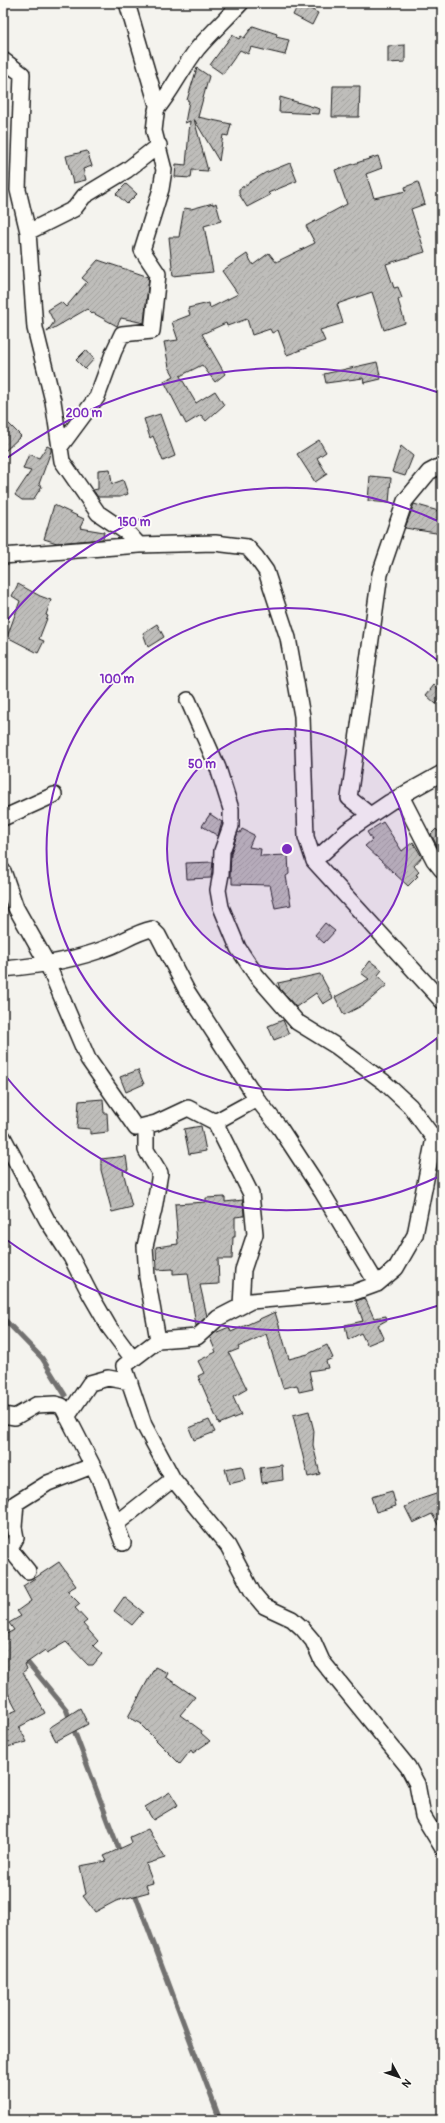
<svg xmlns="http://www.w3.org/2000/svg" width="445" height="2123" viewBox="0 0 445 2123" font-family="Pangolin,sans-serif">
<defs>
<pattern id="building-hatch" width="6" height="6" patternUnits="userSpaceOnUse"><rect width="6" height="6" fill="#bebdba"/><path d="M-1 1l2-2M0 6l6-6M5 7l2-2" fill="none" stroke="#a3a29f"/></pattern>
</defs>
<rect width="100%" height="100%" fill="#f4f3ee"/>
<filter id="ink" filterUnits="userSpaceOnUse"><feTurbulence type="fractalNoise" baseFrequency=".025" numOctaves="2"/><feDisplacementMap in="SourceGraphic" scale="8" xChannelSelector="R" yChannelSelector="G"/><feConvolveMatrix kernelMatrix="1 2 1 2 8 2 1 2 1" color-interpolation-filters="sRGB"/></filter>
<g filter="url(#ink)">
<g fill="none" stroke-linecap="round" stroke-linejoin="round">
<path stroke="#72716f" stroke-width="5" d="M3,1318L42,1358L65,1395
M3,1542L4,1543
M24,1658L66,1709L121,1855
M134,1891L220,2120"/>
</g>
<path fill="url(#building-hatch)" stroke="#1c1c1c" d="M299,3L318,13L312,25L293,15Z
M253,26L277,34L276,37L289,40L285,55L251,47L248,54L240,50L223,74L210,65L232,35L239,39L241,36L244,38Z
M405,45V62L388,63V46Z
M197,68L209,76L198,117L231,124L228,136L223,135L219,161L194,119L208,171L192,170L191,178L175,177L176,164L186,165L190,121L185,123L189,101L187,100Z
M333,86H360L359,117H332Z
M280,97L320,109L319,114L279,112Z
M87,151L92,166L83,169L86,180L73,183L66,156Z
M378,156L382,168L366,174L374,198L406,191L405,187L418,182L425,204L411,209L425,252L386,264L394,288L398,287L402,298L398,300L405,323L384,330L372,292L337,304L343,323L320,330L325,341L287,355L278,330L272,333L270,329L252,335L247,319L227,326L226,323L202,334L225,374L215,382L202,365L180,376L196,403L215,391L224,405L206,421L201,415L186,424L164,381L174,376L169,367L164,342L178,340L172,322L190,315L188,308L209,303L210,308L238,294L222,271L247,254L253,265L269,253L276,262L315,243L306,226L347,204L335,170Z
M290,163L297,181L268,193L270,195L247,207L239,194V189L265,173Z
M126,184L137,194L127,204L116,194Z
M213,203V205L216,203L221,221L204,226L213,272L173,276L169,237H179L184,208L191,209Z
M98,260L149,277L144,323L121,318L117,326L93,313L92,314L87,309L47,332L54,322L48,310L61,302L66,307L87,282L82,278Z
M86,350L94,359L85,369L76,360Z
M377,362L381,379L364,383L363,378L326,383L324,374Z
M160,414L175,456L163,461L153,436L150,438L144,419Z
M3,418L21,436L3,453Z
M319,440L326,452L317,458L327,474L315,482L297,454Z
M47,446L51,448V451L39,484L42,486L33,500H22L15,495L31,471L23,469L29,454L39,458Z
M401,446L413,456L405,476L392,472Z
M110,469L112,484L123,480L128,494L120,497H98L93,490L98,489V470Z
M370,476L391,478L389,503L368,501Z
M414,504L442,512V534L405,528Z
M54,505L84,519L80,528L104,532L103,539L57,543L44,539Z
M18,584L40,596L51,600L46,615L48,616L39,639L44,641L38,653L7,637L20,601L12,596Z
M157,624L164,637L148,647L143,633Z
M434,685L442,692V697L436,704L426,695Z
M210,814L222,822L218,836L202,826Z
M383,822L402,851L413,842L422,857L414,866L419,872L416,875L418,876L408,886L365,846L372,840L367,832Z
M242,829L254,835L249,847L261,849L260,856L288,855L289,874L286,876L291,905L275,908L270,885L232,884V877H230L231,853L238,832L240,833Z
M436,829L442,836V856L431,834Z
M213,862L211,878L187,879L186,863Z
M325,923L335,931L324,943L315,935Z
M370,961L382,970L378,975L387,985L365,1004L344,1015L335,997L369,979L361,973Z
M320,974L333,998L323,1004L316,993L296,1007L280,989L278,983Z
M283,1020L289,1034L274,1040L268,1026Z
M138,1070L144,1084L126,1092L120,1077Z
M103,1099L104,1113H107L108,1132L90,1134V1129L77,1128L79,1101Z
M201,1126L206,1151L189,1154L184,1129Z
M126,1156L128,1170L123,1171L132,1207L112,1212L101,1170V1159Z
M225,1197V1202L243,1200L244,1216L235,1217V1237H233L232,1259H218L219,1284L200,1285L207,1316L196,1326L188,1273L173,1274V1269L157,1270L156,1247L178,1244L175,1204L206,1202V1198Z
M365,1298L374,1318L386,1316L387,1320L378,1325L384,1338L367,1345L361,1333L348,1340L345,1325L363,1321L356,1301Z
M275,1312L289,1359L308,1354L327,1345L333,1358L326,1361L328,1368L309,1371L313,1389L299,1392L297,1385L283,1388L266,1334L238,1347L239,1349L229,1353L247,1389L233,1397L241,1415L219,1424L198,1376L204,1373L198,1361L216,1352L210,1338L215,1333L229,1327L231,1332Z
M309,1411L314,1431L313,1445L320,1474L308,1477L293,1415Z
M209,1420L215,1432L194,1440L189,1428Z
M282,1465L283,1480L262,1483L260,1468Z
M242,1466L245,1480L229,1484L225,1469Z
M392,1491L396,1506L376,1512L371,1497Z
M442,1492V1532L432,1514L413,1523L405,1507L421,1499Z
M59,1562L76,1586L67,1591L80,1604L75,1608L87,1621L83,1624L98,1641L93,1646L102,1654L93,1665H88L66,1642L47,1653L45,1650L25,1664L27,1669L23,1672L45,1713L19,1727L27,1742L3,1748V1716L17,1710L3,1684V1636L14,1630L9,1623L21,1616L17,1611L31,1601L23,1586Z
M124,1597L143,1612L132,1625L114,1611Z
M155,1667L168,1673L166,1677L195,1697L180,1715L202,1731L201,1733L210,1741L193,1753L191,1750L180,1764L141,1725L142,1724L128,1717Z
M80,1708L88,1724L56,1741L49,1728Z
M170,1792L178,1805L153,1820L145,1807Z
M148,1829L165,1858L146,1864L153,1883L146,1885L149,1892L116,1901L95,1912L83,1896L86,1894L80,1866L107,1861L104,1856L132,1843L130,1837Z"/>
<g fill="none" stroke-linecap="round" stroke-linejoin="round">
<g stroke="#1c1c1c" stroke-width="18">
<path id="street" d="M3,60L22,74L18,190L28,232L35,328L53,401L62,461L98,513L129,534L139,545
M156,110C172,91 182,68 198,48C211,33 227,18 241,3
M28,232L74,209L84,196L127,170L159,145
M60,447L97,397L114,351L122,334L152,331L158,274L142,250L161,189L164,170L154,131L157,105L127,3
M3,556L139,545L215,543L247,547L256,557L266,571L288,638L302,716L306,837L314,861L442,1001
M188,700L218,768L231,809V826L222,851L221,874L218,890L221,907L238,948L256,975L297,1022L336,1046L384,1082L410,1106L439,1145
M401,796L434,860L442,870
M370,815L349,798L380,574L405,501L429,472L442,465
M3,818L54,795
M314,861L347,831L390,802L442,773
M3,871L16,908L47,963L88,1059L136,1128L156,1123L188,1108L215,1122
M3,969C39,966 76,960 109,947C124,941 137,932 152,929L158,935L187,991L257,1099L280,1128L322,1192L377,1284
M146,1126V1150L160,1173L154,1209L145,1246L147,1277L158,1340
M3,1137L47,1220L71,1257L90,1294L109,1327L132,1358
M241,1306L243,1270L255,1234L251,1194L215,1122L257,1099
M3,1415L15,1417L36,1405L55,1404L62,1406L99,1478L123,1543
M67,1417L90,1383L108,1378L130,1382
M173,1479L228,1546L253,1593L264,1606L292,1619L302,1628L313,1641L322,1661L408,1767L417,1784L423,1816L442,1847
M116,1524L173,1479L144,1425L124,1366L158,1340L197,1337L218,1318L251,1301L355,1292L377,1284L396,1268L415,1235L434,1138
M28,1571L10,1549L16,1538L14,1527L16,1503L48,1483L92,1466"/>
</g>
<use href="#street" stroke="#fdfcf7" stroke-width="15"/>
</g>
</g>
<circle cx="287" cy="849" r="120" fill="#7b2cbf" fill-opacity=".12"/>
<g fill="none" stroke="#7b2cbf" stroke-width="2">
<circle cx="287" cy="849" r="120"/>
<path d="M442 1034A241 241 0 1 1 442 664"/>
<path d="M440 1176A361 361 0 0 1 4 1074M4 624A361 361 0 0 1 440 522"/>
<path d="M440 1305A481 481 0 0 1 4 1238M4 460A481 481 0 0 1 440 393"/>
</g>
<circle cx="287" cy="849" r="6" fill="#7b2cbf" stroke="#fdfcf7" stroke-width="2"/>
<g font-size="12" text-anchor="middle" font-weight="bold" fill="#7b2cbf" stroke="#fdfcf7" stroke-width="3.5" stroke-linejoin="round" paint-order="stroke">
<text x="84" y="417">200 m</text>
<text x="134" y="526">150 m</text>
<text x="117" y="683">100 m</text>
<text x="202" y="768">50 m</text>
</g>
<rect width="445" height="2123" fill="none" stroke="#fdfcf7" stroke-width="16"/>
<rect x="8" y="8" width="429" height="2107" fill="none" stroke="#1c1c1c" stroke-width="1.5" filter="url(#ink)"/>
<g transform="translate(399 2077) rotate(130)" stroke="#fdfcf7" stroke-width="3" paint-order="stroke">
<path d="M0-3L7 15L0 10L-7 15Z" fill="#1c1c1c"/>
<text y="-6" font-size="11" font-weight="bold" text-anchor="middle" fill="#1c1c1c">N</text>
</g>
</svg>
